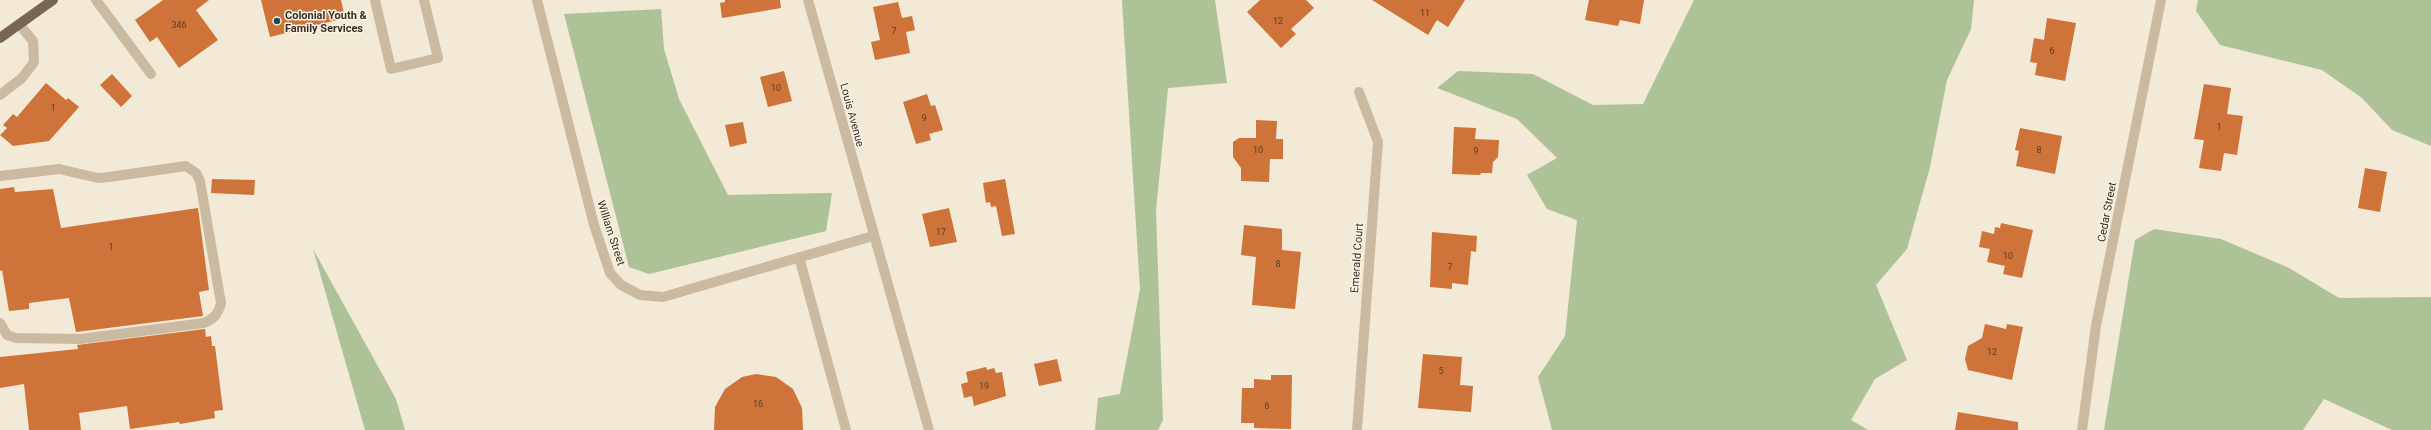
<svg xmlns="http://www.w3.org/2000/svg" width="2431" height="430" viewBox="0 0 2431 430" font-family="Roboto,sans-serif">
<rect width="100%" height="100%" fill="#f2e9d6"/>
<path fill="#adc296" d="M1122,0H1215L1227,83L1168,88L1156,211L1163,420L1158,430H1095L1098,398L1120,394L1140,289Z
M1694,0H1974L1971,29L1947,80L1930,167L1907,249L1876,285L1907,360L1875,379L1851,420L1868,430H1552L1538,377L1565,336L1577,220L1547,209L1527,175L1557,158L1517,119L1437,88L1458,71L1533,74L1593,105L1643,104Z
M2198,0H2431V146L2392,130L2362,98L2322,70L2220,45L2196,11Z
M661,9L664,49L679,99L728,195L832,193L826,231L649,274L629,267L564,14Z
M2154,229L2221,239L2289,268L2339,298L2431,297V430H2392L2324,399L2303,430H2104L2135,240Z
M313,249L396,399L405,430H365Z"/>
<path fill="#ce7339" d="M163,0H209L196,10L218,40L179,68L157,37L150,42L135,20Z
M261,0H341L345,18L270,37Z
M725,0H780L781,8L722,18L720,3L725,2Z
M1260,0H1306L1314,8L1291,29L1296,34L1281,48L1247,12Z
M1372,0H1465L1448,27L1437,20L1428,35Z
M1589,0H1644L1640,24L1620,20L1618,26L1585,20Z
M898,2L902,18L912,16L915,30L906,32L910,53L875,60L871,42L880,40L873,7Z
M2047,18L2076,23L2065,81L2035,75L2037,63L2030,62L2034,38L2044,40Z
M784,71L792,101L768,107L760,77Z
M112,74L132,96L121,107L100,85Z
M46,83L66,100L68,98L79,107L49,141L13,146L0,135L7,128L3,125L13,114L17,117Z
M2204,84L2231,88L2227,114L2243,116L2237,155L2224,153L2221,171L2199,168L2204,140L2194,139Z
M927,94L931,106L935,105L943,130L929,134L931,140L916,144L903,102Z
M1256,120L1277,121L1276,139H1283V159H1270L1269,182L1241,181V168L1233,157V142L1239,138H1256Z
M743,122L747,143L730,147L725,125Z
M1454,127L1476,128L1475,139L1499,140L1498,157L1493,162L1492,173H1481L1480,175L1452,174Z
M2020,128L2062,136L2055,174L2016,166L2019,151L2015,150Z
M2365,168L2387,172L2380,212L2358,208Z
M212,179L255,180L254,195L211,193Z
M1005,179L1015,234L1002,236L996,206L991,207L990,202L986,203L983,183Z
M14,187L15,192L53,189L61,228L198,208L209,290L199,292L203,316L76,332L69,298L29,303V309L9,311L2,270L0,271V189Z
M949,208L957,242L930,247L922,214Z
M2001,223L2033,230L2022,278L2003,274L2005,266L1987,262L1990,249L1979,247L1982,231L1994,234L1995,227L2000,228Z
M1244,225L1282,229V250L1301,252L1295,309L1252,305L1256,257L1241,255Z
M1432,232L1477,236L1476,252L1471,251L1468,285L1452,283V289L1430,287Z
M1985,324L2006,329L2007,324L2023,327L2012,380L1968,370L1965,359L1968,346L1982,338Z
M205,329L206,337L211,336L212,346H215L223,410L214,411L215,418L180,424L179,422L130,429L127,406L79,413L81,430H29L24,384L0,388V357L78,349L77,345Z
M1423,354L1462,357L1460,385L1473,386L1471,412L1418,408Z
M1057,359L1062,381L1039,386L1034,364Z
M986,367L987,370L994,368L996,373L1002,372L1006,396L974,406L972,396L964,398L961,384L968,382L966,372Z
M756,374L776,377L793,389L802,408L803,430H714L715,407L725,389L742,377Z
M1271,375H1292L1291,429L1254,428V423H1241L1242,388H1254V379L1271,380Z
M1958,412L2018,422V430H1955Z"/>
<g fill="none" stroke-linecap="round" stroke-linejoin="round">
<path stroke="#cbbaa2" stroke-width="10" d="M96,0L151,74
M375,0L391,69L438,58L424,0
M537,0L594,225L610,273L621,285L640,295L663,297L873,236
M808,0L929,430
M0,95L22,78L34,62L33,41L19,24
M0,176L59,169L98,178L109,177L186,166L196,173L200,181L221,303C218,314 215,318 204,323L81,339L16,338L7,335L0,323
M799,257L846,430
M1357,430L1378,142L1359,92
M2082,430L2096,326L2161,0"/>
<path stroke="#786655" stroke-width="10" d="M0,38L53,0"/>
</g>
<circle fill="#184b58" stroke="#faf3e2" stroke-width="1.5" cx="277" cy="21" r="4"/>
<g text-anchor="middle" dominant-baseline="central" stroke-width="3" stroke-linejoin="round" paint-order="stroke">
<g font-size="9" fill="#5b3e2a">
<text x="1425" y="13">11</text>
<text x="1278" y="21">12</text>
<text x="179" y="25">346</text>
<text x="894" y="31">7</text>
<text x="2052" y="51">6</text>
<text x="776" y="88">10</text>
<text x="53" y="108">1</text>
<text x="924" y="118">9</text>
<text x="2219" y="127">1</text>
<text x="1258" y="150">10</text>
<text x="2039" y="150">8</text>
<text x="1476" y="151">9</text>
<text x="941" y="232">17</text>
<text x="111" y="247">1</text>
<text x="2008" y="256">10</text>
<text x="1278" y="264">8</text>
<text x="1450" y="267">7</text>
<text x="1992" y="352">12</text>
<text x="1441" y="371">5</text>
<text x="984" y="386">19</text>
<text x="758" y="404">16</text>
<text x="1267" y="406">6</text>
</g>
<g font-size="11" font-weight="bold" fill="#352c25" stroke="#faf3e2" text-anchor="start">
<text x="285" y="15">Colonial Youth &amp;<tspan x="285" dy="13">Family Services</tspan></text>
</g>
<g font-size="11" fill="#352c25" stroke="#faf3e2">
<text transform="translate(852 115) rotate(75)">Louis Avenue</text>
<text transform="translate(2107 212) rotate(-79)">Cedar Street</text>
<text transform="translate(611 233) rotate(72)">William Street</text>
<text transform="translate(1357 258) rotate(-86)">Emerald Court</text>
</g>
</g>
</svg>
